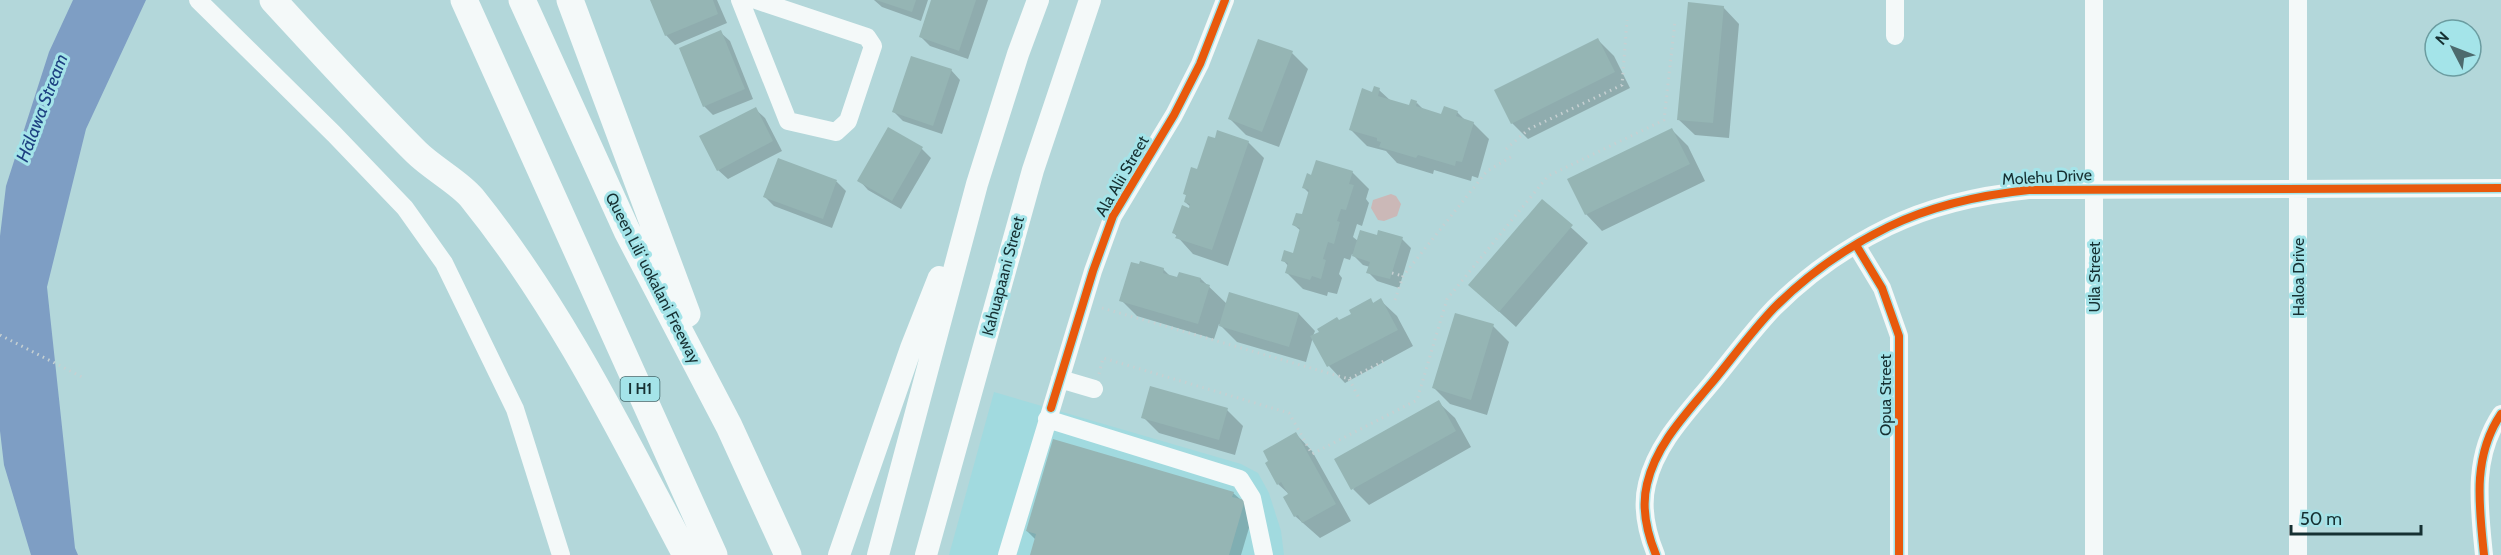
<svg xmlns="http://www.w3.org/2000/svg" width="2501" height="555" viewBox="0 0 2501 555" font-family="Cabin,sans-serif">
<rect width="100%" height="100%" fill="#b3d7da"/>
<path fill="#a1dadf" d="M994,392L1241,464L1258,473L1269,493L1281,531L1284,555H949Z"/>
<path fill="#cbb8b7" d="M1391,194L1396,196L1401,204L1397,216L1384,221L1378,220L1371,208L1373,200Z"/>
<path fill="#7e9ec4" d="M73,0H146L86,129L47,287L75,548L78,555H31L4,465L0,431V236L6,186L49,52Z"/>
<path fill="#0003" d="M652,0H717L727,23L675,45L666,35Z
M874,0H928L921,21L882,7Z
M933,0H988L968,59L930,46L921,37Z
M1723,7L1739,24L1729,138L1695,135L1678,119Z
M720,32L730,41L753,99L713,115L704,106Z
M1598,40L1614,56L1630,88L1528,139L1512,123Z
M1292,53L1308,69L1279,147L1246,135L1230,119Z
M951,70L960,80L942,134L903,121L894,112Z
M1379,90L1391,101L1410,107L1417,103L1424,110L1442,116L1457,112L1466,121L1473,123L1489,139L1478,178L1472,176L1471,181L1434,170L1433,174L1397,163L1386,151L1367,146L1351,130L1373,93Z
M755,109L765,118L782,151L728,179L718,170Z
M888,129L922,149L931,158L901,209L868,190L859,180Z
M1672,130L1688,146L1705,181L1602,231L1586,214Z
M1248,142L1264,158L1228,266L1193,254L1174,233L1195,211L1185,202L1187,196L1184,193Z
M779,160L837,182L846,191L832,228L774,206L765,197Z
M1352,172L1369,189L1366,199L1369,203L1362,226L1357,224L1353,237L1358,241L1378,237L1402,239L1411,248L1399,288L1377,281L1368,272L1370,267L1363,265L1352,254L1350,260L1344,258L1339,274L1342,278L1337,294L1328,292L1327,296L1303,289L1287,273L1289,267L1283,260L1294,255L1301,231L1294,225L1303,216L1310,194L1304,188Z
M1542,201L1588,243L1516,327L1470,285Z
M1163,269L1171,277L1178,279L1180,274L1201,279L1227,304L1299,314L1315,331L1313,336L1353,315L1370,300L1374,304L1380,300L1397,316L1413,346L1345,383L1329,366L1313,337L1306,362L1237,342L1219,324L1214,339L1137,316L1121,300Z
M1493,326L1509,342L1487,415L1450,404L1434,388Z
M1438,402L1455,418L1471,447L1369,505L1353,489Z
M1227,410L1243,426L1235,455L1159,433L1143,417Z
M1296,434L1312,451L1351,521L1320,538L1295,516L1290,495L1278,484Z
M1233,493L1254,511L1241,555H1032L1036,540L1027,531Z"/>
<path fill="#95b5b4" d="M650,0H713L718,14L665,36Z
M876,0H916L912,12Z
M931,0H976L959,51L919,37Z
M1688,2L1724,6L1713,123L1677,120Z
M721,30L745,89L703,107L679,48Z
M1598,38L1615,72L1511,124L1494,90Z
M1258,39L1293,51L1262,132L1228,119Z
M911,56L952,69L933,126L892,112Z
M1374,86L1380,88L1378,96L1409,105L1411,99L1417,101L1416,106L1441,114L1444,106L1458,111L1456,116L1474,122L1462,162L1456,161L1455,166L1418,155L1416,158L1379,147L1381,142L1377,141V138L1349,130L1362,88L1372,92Z
M756,107L773,141L717,171L699,136Z
M888,127L923,147L892,201L857,181Z
M1672,128L1690,164L1585,215L1567,179Z
M1217,130L1249,141L1212,250L1175,238L1177,235L1172,233L1182,205L1189,208L1190,204L1184,202L1186,195L1183,194L1191,167L1197,169L1208,136L1215,138Z
M778,158L837,180L823,219L763,197Z
M1316,160L1353,171L1349,184L1354,185L1346,210L1341,209L1337,221L1340,222L1334,244L1328,242L1323,259L1326,260L1321,279L1312,276L1310,280L1285,273L1288,263L1281,261L1284,250L1293,253L1300,228L1292,225L1296,213L1302,214L1309,190L1302,188L1307,173L1311,175Z
M1542,199L1573,225L1499,312L1468,285Z
M1360,230L1377,235L1378,230L1403,237L1390,279L1366,273L1370,262L1352,256Z
M1140,261L1164,268L1163,273L1177,277L1179,272L1201,278L1200,282L1210,285L1198,324L1119,301L1131,262L1139,264Z
M1229,292L1299,313L1289,347L1219,326Z
M1371,298L1373,303L1381,298L1398,330L1327,367L1310,336L1319,332L1317,329L1337,317L1339,320L1351,314L1349,310Z
M1455,313L1494,324L1471,400L1432,388Z
M1150,386L1228,408L1219,440L1141,418Z
M1439,400L1456,431L1351,490L1334,459Z
M1296,432L1336,504L1302,523L1298,515L1294,517L1283,497L1288,494L1281,482L1277,485L1265,463L1268,461L1263,451Z
M1053,439L1234,492L1232,497L1245,500L1229,555H1030L1036,534L1026,531Z"/>
<g fill="none" stroke-linecap="round" stroke-linejoin="round">
<path stroke="#c6d0d2" stroke-width="3" stroke-dasharray="1.5 4.5" stroke-linecap="butt" d="M1506,149L1529,129L1622,85L1627,20
M1392,273L1403,276
M1395,300L1403,276L1487,171L1511,157
M1102,308L1349,379L1384,361
M0,335L82,377
M1099,374L1103,358L1289,413L1312,454L1417,400L1447,299L1548,176L1664,120L1675,21
M1349,379L1359,398"/>
<path stroke="#f4f9f9" stroke-width="18" d="M198,0L334,134L405,208L444,263L515,409L561,555
M740,0L788,121L836,132L848,121L873,46L867,37L756,0
M2094,0V555
M2298,0V555
M1895,36V0
M1856,245L1882,288L1899,336V555
M1060,379L1094,389
M1047,419L1240,479L1252,498L1264,555
M1007,555L1093,271L1113,216L1174,115L1200,64L1225,0
M1656,555C1647,533 1641,508 1647,484C1656,445 1685,415 1710,385C1731,360 1751,332 1774,308C1807,275 1847,247 1888,227C1933,205 1980,195 2029,190L2501,188
M2484,555C2479,505 2472,457 2501,414"/>
<path stroke="#f4f9f9" stroke-width="22" d="M839,555L911,348L939,277
M878,555L977,184L1018,54L1038,0
M926,555L1033,170L1090,0"/>
<path stroke="#f4f9f9" stroke-width="27" d="M273,0C320,51 367,103 416,152C432,168 460,183 472,198C560,307 621,432 686,555
M464,0L714,555
M522,0L627,231L729,426L788,555
M570,0L687,314"/>
<g stroke="#a4e4e9" stroke-width="11">
<path id="cycleway" d="M1856,245L1882,288L1899,336V555
M1051,408L1093,271L1113,216L1174,115L1200,64L1225,0
M1656,555C1647,533 1641,508 1647,484C1656,445 1685,415 1710,385C1731,360 1751,332 1774,308C1807,275 1847,247 1888,227C1933,205 1980,195 2029,190L2501,188
M2484,555C2479,505 2472,457 2501,414"/>
</g>
<use href="#cycleway" stroke="#e8590c" stroke-width="8"/>
</g>
<g text-anchor="middle" dominant-baseline="central" stroke-width="6" stroke-linejoin="round" paint-order="stroke">
<rect fill="#a4e4e9" stroke="#416669" stroke-width="1.5" x="620.5" y="377" width="39" height="24" rx="4.5"/>
<g font-size="15" font-weight="bold" fill="#163032">
<text x="640" y="389">I H1</text>
</g>
<g font-size="16" fill="#163032" stroke="#a4e4e9">
<text transform="translate(1122 176) rotate(-60)">Ala Alii Street</text>
<text transform="translate(2047 177) rotate(-3)">Molehu Drive</text>
<text transform="translate(1003 276) rotate(-75)">Kahuapaani Street</text>
<text transform="translate(2094 277) rotate(-90)">Uila Street</text>
<text transform="translate(2298 277) rotate(-90)">Haloa Drive</text>
<text transform="translate(653 278) rotate(63)">Queen Liliʻuokalani Freeway</text>
<text transform="translate(1885 395) rotate(-90)">Opua Street</text>
</g>
<g font-size="18" font-style="italic" fill="#1d4081" stroke="#a4e4e9">
<text transform="translate(42 108) rotate(-69)">Hālawa Stream</text>
</g>
</g>
<g transform="translate(2453 48) rotate(312)"><circle r="28" fill="#a4e4e9" stroke="#6b9ca0" stroke-width="1.5"/>
<path d="M0-4.5L10 22L0 15L-10 22Z" fill="#4d6a6d"/>
<text y="-9" font-size="16" font-weight="bold" text-anchor="middle" fill="#163032">N</text>
</g>
<path d="M2291 525v9h130v-9" fill="none" stroke="#163032" stroke-width="3"/>
<text x="2300" y="525" font-size="18" fill="#163032" stroke="#a4e4e9" stroke-width="4.5" paint-order="stroke">50 m</text>
</svg>
